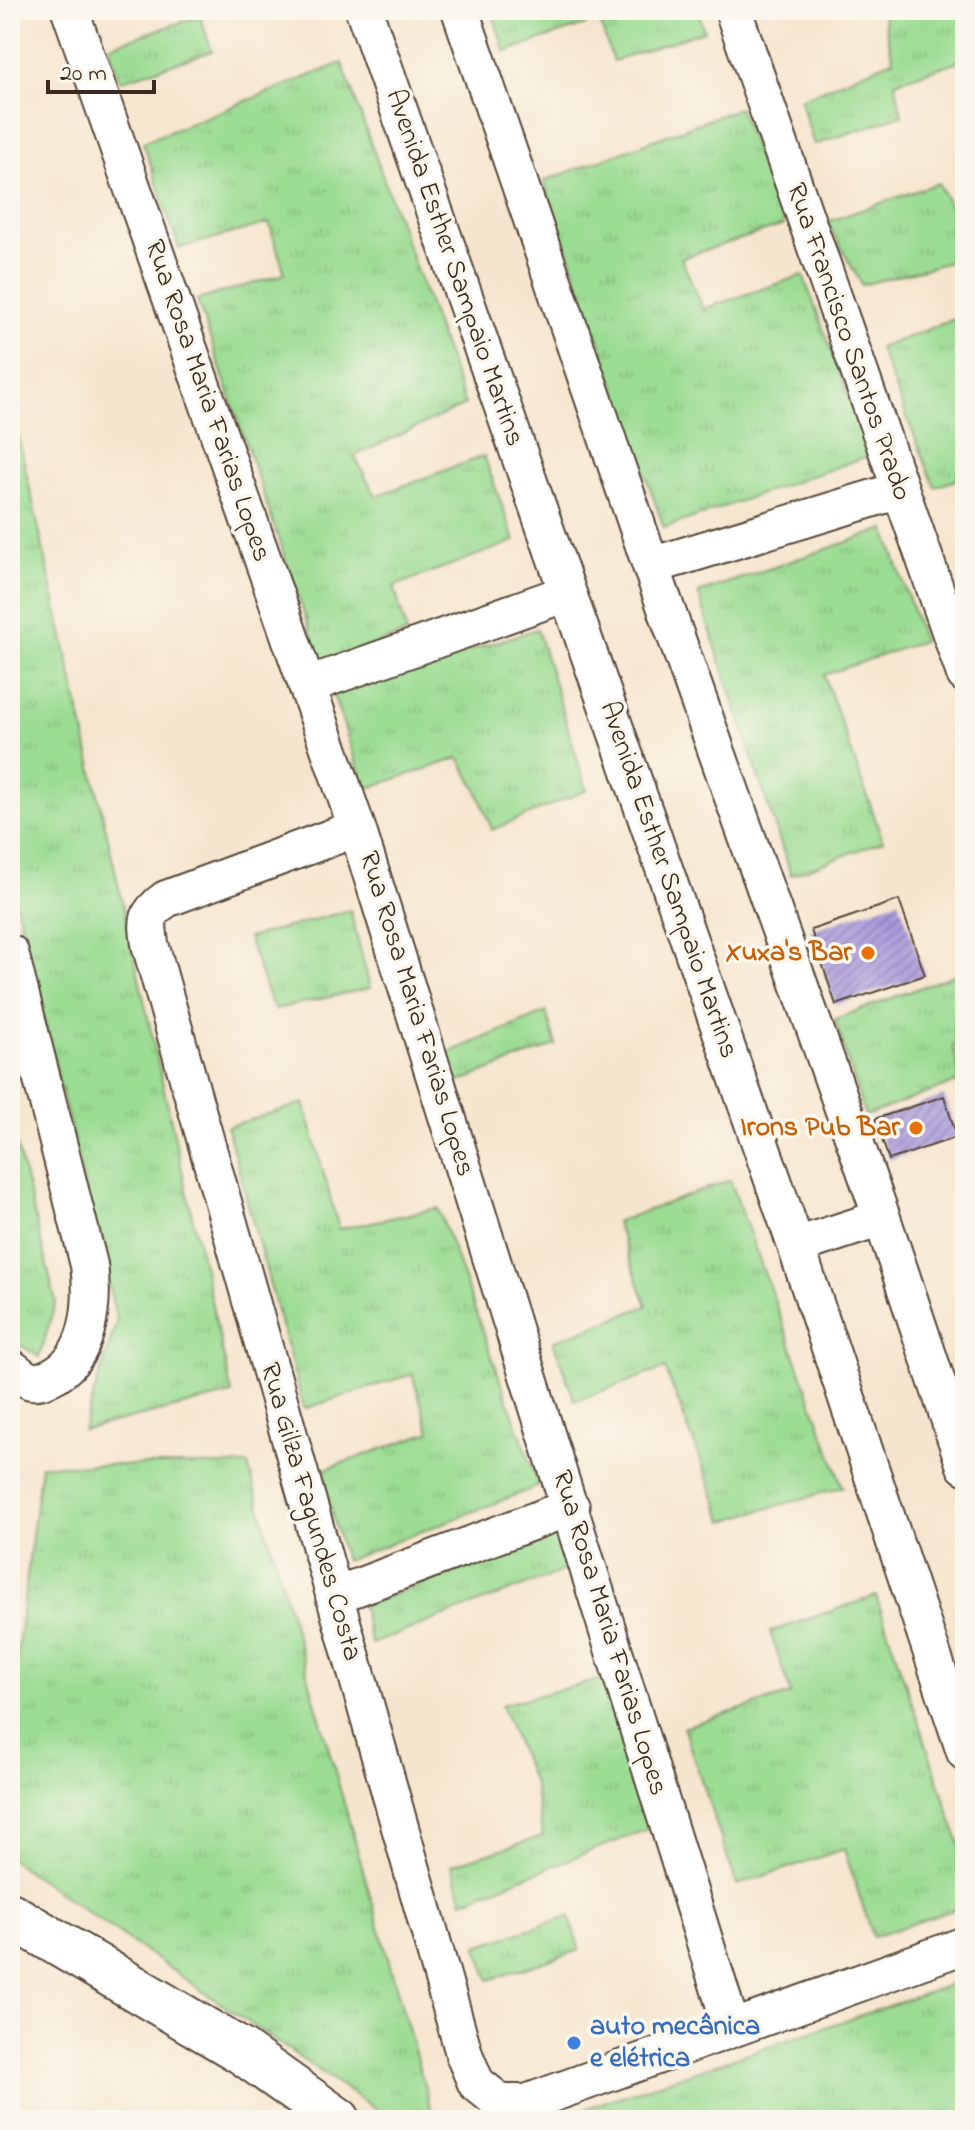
<svg xmlns="http://www.w3.org/2000/svg" width="975" height="2130" viewBox="0 0 975 2130" font-family="'Indie Flower',sans-serif">
<defs>
<pattern id="grass-tufts" width="24" height="20" patternUnits="userSpaceOnUse" patternTransform="scale(2)"><rect width="24" height="20" fill="#9bdc93"/><path d="M3 7l-1-3M5 7V3M7 7l1-3M15 17l-1-3M17 17v-4M19 17l1-3" fill="none" stroke="#86bd7e"/></pattern>
<pattern id="building-hatch" width="6" height="6" patternUnits="userSpaceOnUse" patternTransform="scale(2)"><rect width="6" height="6" fill="#a899dc"/><path d="M-1 1l2-2M0 6l6-6M5 7l2-2" fill="none" stroke="#8a7db2"/></pattern>
</defs>
<rect width="100%" height="100%" fill="#fbf7ec"/>
<filter id="ink" filterUnits="userSpaceOnUse"><feTurbulence type="fractalNoise" baseFrequency=".0125" numOctaves="2"/><feDisplacementMap in="SourceGraphic" scale="16" xChannelSelector="R" yChannelSelector="G"/><feConvolveMatrix kernelMatrix="1 2 1 2 8 2 1 2 1" color-interpolation-filters="sRGB"/></filter>
<filter id="wash" filterUnits="userSpaceOnUse"><feTurbulence type="fractalNoise" baseFrequency=".006" numOctaves="4" result="noise"/><feDisplacementMap in="SourceGraphic" scale="32" xChannelSelector="R" yChannelSelector="G"/><feGaussianBlur stdDeviation="1.8" result="paint"/><feColorMatrix in="noise" values="0 0 0 0 0 0 0 0 0 0 0 0 0 0 0 0 0 1.4 0 .05"/><feComposite in="paint" operator="in"/></filter>
<g filter="url(#wash)">
<rect width="100%" height="100%" fill="#f6e5ce"/>
<path fill="url(#grass-tufts)" stroke="#6b8358" stroke-width="2" d="M515,10H593L597,21L505,52L494,17Z
M651,10H698L704,31L613,61L601,26Z
M903,10H965V59L895,82L902,115L814,145L800,99L893,60L883,16Z
M200,16L212,51L120,81L109,46Z
M342,63L465,405L354,456L376,496L484,456L515,541L394,586L407,633L321,663L197,300L285,274L269,223L179,248L143,142Z
M739,108L784,225L681,258L703,309L803,275L871,455L664,528L544,181Z
M938,183L957,220L965,218V258L862,285L827,222Z
M965,315V477L935,487L879,348Z
M10,400L232,1394L83,1430L117,1320L10,879Z
M885,529L923,641L824,675L883,841L791,875L698,593Z
M537,629L587,790L492,830L477,790L459,758L365,789L333,694Z
M350,910L370,988L275,1009L269,998L248,938Z
M965,971V1040L953,1045L960,1081L865,1116L835,1019Z
M546,1012L556,1045L451,1085L448,1053Z
M304,1103L339,1229L438,1208L539,1486L345,1561L320,1471L430,1432L412,1374L304,1409L227,1127Z
M10,1118L56,1302L39,1357L10,1338Z
M730,1180L843,1487L724,1521L665,1368L575,1401L553,1341L647,1306L616,1222Z
M41,1465H248L434,2120H391L10,1859V1711Z
M560,1533L571,1568L371,1644L362,1606Z
M876,1596L965,1860V1906L873,1937L844,1849L737,1885L683,1727L791,1694L770,1632Z
M606,1678L653,1827L463,1901L451,1865L543,1836L534,1785L501,1705Z
M569,1916L580,1950L489,1980L477,1946Z
M965,1980V2120H551Z"/>
<g id="blocks">
<path fill="url(#building-hatch)" d="M899,900L925,975L836,1005L811,930Z
M944,1096L957,1137L889,1160L875,1119Z"/>
</g>
</g>
<g filter="url(#ink)">
<use href="#blocks" fill-opacity="0" stroke="#574638" stroke-width="2"/>
<g fill="none" stroke-linecap="round" stroke-linejoin="round">
<g stroke="#574638" stroke-width="40">
<path id="minor" d="M70,10L357,828L732,2029
M364,10L796,1246L965,1752
M460,10L651,566L882,1218L965,1466
M733,10L965,674
M651,566L900,490
M308,685L567,593
M357,828L166,899C145,914 147,921 150,944L465,2057L476,2083L501,2103H526L965,1945
M10,953L89,1265C94,1303 90,1359 50,1377C44,1380 37,1382 31,1381C24,1379 16,1371 10,1367
M796,1246L882,1218
M334,1596L571,1507"/>
</g>
<g stroke="#574638" stroke-width="48">
<path id="major" d="M10,1915L241,2051L338,2120"/>
</g>
<use href="#minor" stroke="#fff" stroke-width="36"/>
<use href="#major" stroke="#fff" stroke-width="44"/>
</g>
</g>
<g fill="#e8710a" stroke="#fbf7ec" stroke-width="3">
<circle cx="868" cy="953" r="8"/>
<circle cx="916" cy="1128" r="8"/>
</g>
<circle fill="#3f7fe0" stroke="#fbf7ec" stroke-width="3" cx="574" cy="2043" r="8"/>
<g text-anchor="middle" dominant-baseline="central" stroke-width="7" stroke-linejoin="round" paint-order="stroke">
<g font-size="28" fill="#3b2a1e" stroke="#fbf7ec">
<text transform="translate(454 268) rotate(71)">Avenida Esther Sampaio Martins</text>
<text transform="translate(848 342) rotate(71)">Rua Francisco Santos Prado</text>
<text transform="translate(207 401) rotate(71)">Rua Rosa Maria Farias Lopes</text>
<text transform="translate(668 880) rotate(71)">Avenida Esther Sampaio Martins</text>
<text transform="translate(416 1014) rotate(73)">Rua Rosa Maria Farias Lopes</text>
<text transform="translate(310 1512) rotate(74)">Rua Gilza Fagundes Costa</text>
<text transform="translate(609 1633) rotate(73)">Rua Rosa Maria Farias Lopes</text>
</g>
<g font-size="28" font-weight="bold" fill="#c56008" stroke="#fbf7ec" text-anchor="end">
<text x="852" y="953">Xuxa's Bar</text>
<text x="900" y="1128">Irons Pub Bar</text>
</g>
<g font-size="28" font-weight="bold" fill="#366cbe" stroke="#fbf7ec" text-anchor="start">
<text x="590" y="2027">auto mecânica<tspan x="590" dy="32">e elétrica</tspan></text>
</g>
</g>
<rect width="975" height="2130" fill="none" stroke="#fbf7ec" stroke-width="40"/>
<path d="M48 80v12h106v-12" fill="none" stroke="#3b2a1e" stroke-width="4"/>
<text x="60" y="80" font-size="24" fill="#3b2a1e" stroke="#fbf7ec" stroke-width="6" paint-order="stroke">20 m</text>
</svg>
